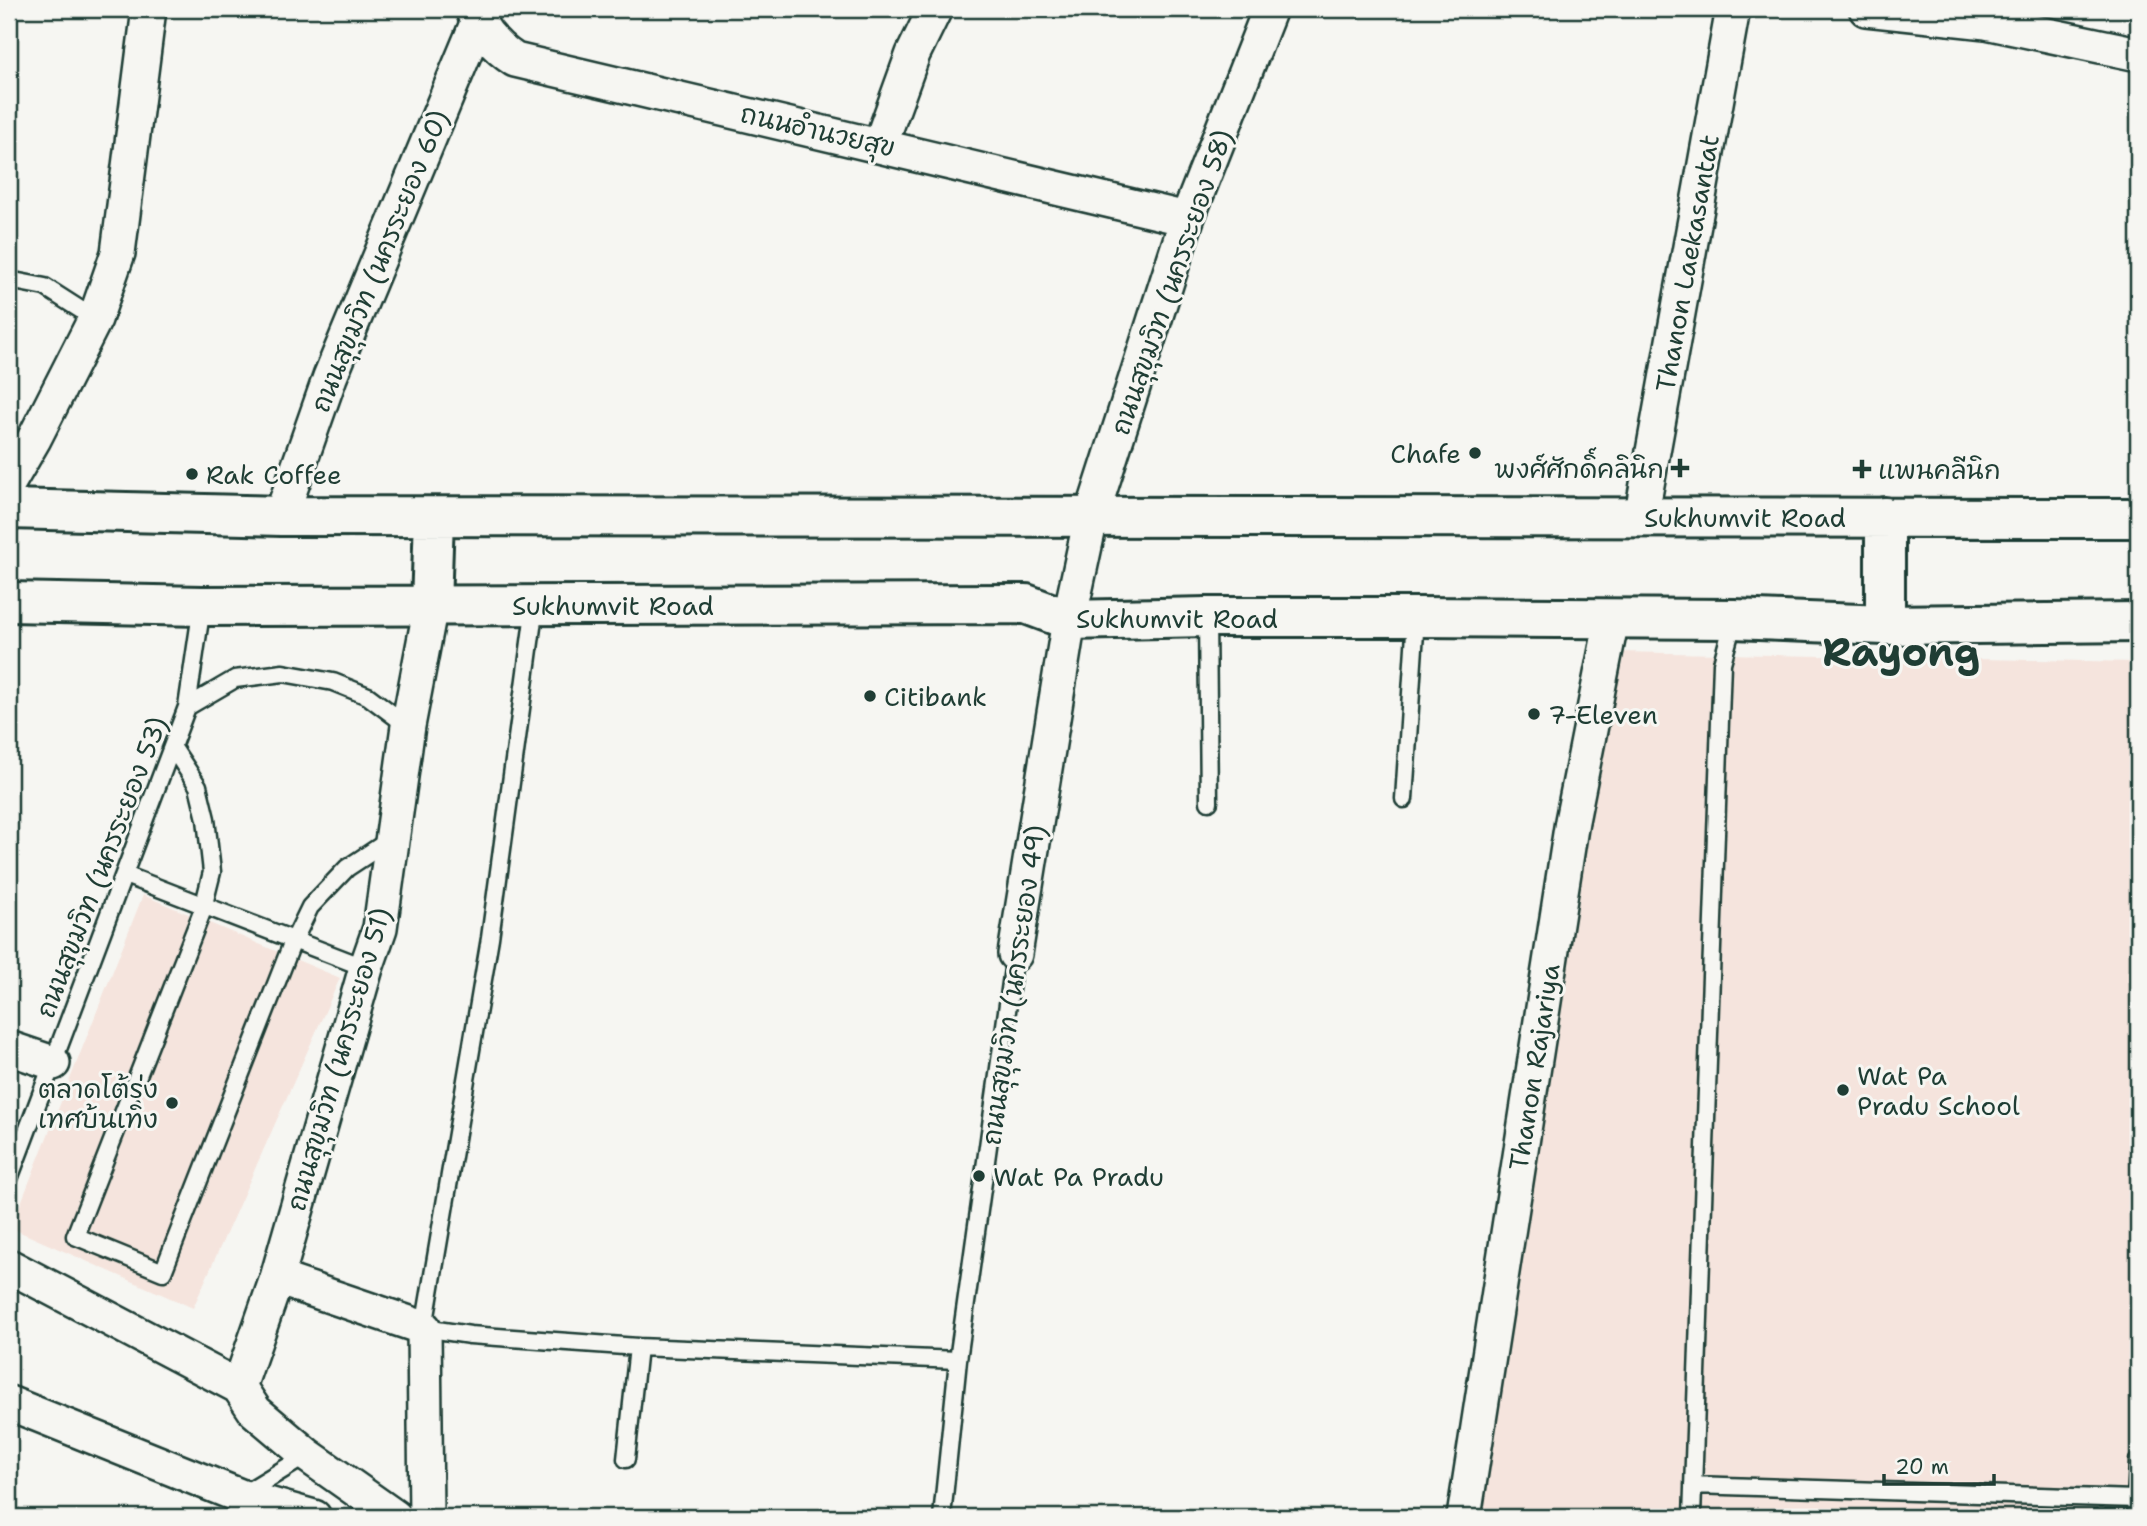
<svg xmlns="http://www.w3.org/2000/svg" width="2147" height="1526" viewBox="0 0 2147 1526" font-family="'Shantell Sans','Playpen Sans Thai',sans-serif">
<rect width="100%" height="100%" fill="#f6f6f2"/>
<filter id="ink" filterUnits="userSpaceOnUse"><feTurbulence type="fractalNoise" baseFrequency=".0143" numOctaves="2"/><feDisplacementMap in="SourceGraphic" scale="14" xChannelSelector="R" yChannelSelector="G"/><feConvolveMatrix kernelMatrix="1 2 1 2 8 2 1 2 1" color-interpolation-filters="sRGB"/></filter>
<g filter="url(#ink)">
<path fill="#f5e4dd" d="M1617,652L2138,662V1517H1479Z
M143,895L340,978L193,1308L11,1228Z"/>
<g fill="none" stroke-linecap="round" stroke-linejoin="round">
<g stroke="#1f3d34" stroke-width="21">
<path id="lane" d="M9,280L45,287L95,319
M535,605L490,938L424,1328L470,1335L638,1347L958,1360
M1207,617L1209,802
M187,707L235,679L283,673L333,682L368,696L408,726
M173,748L198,786L206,819L212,872L202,912L75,1236L163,1272L291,946L310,907L347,868L391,839
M1404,799L1416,617
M125,875L366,968
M9,1179L187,707L202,606
M626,1459L638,1347
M1693,1485L2136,1499
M234,1517L240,1496L307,1455
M942,1517L958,1360L1015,954
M1692,1517L1722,663L1734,619
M2135,1517L2138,1461"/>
</g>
<g stroke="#1f3d34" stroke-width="38">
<path id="street" d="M472,9C481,30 495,47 515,60L1187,219
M1866,9L1986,22L2138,54
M880,145L913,54L935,9
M9,482L34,439L95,319L118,253L149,9
M281,516L330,377L483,9
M1641,518L1733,9
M1015,954L1069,620L1091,518L1187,219L1270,9
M9,1048L53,1063
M9,1266L239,1387L255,1411L307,1455L395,1517
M277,1278L424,1328L426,1517
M239,1387L277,1278L366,968L380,928L408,726L431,605
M9,1403L240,1496L314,1517
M1464,1517L1572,821L1612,619"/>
</g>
<g stroke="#1f3d34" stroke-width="44">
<path id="primary" d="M9,509L281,516L2138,518
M1885,517V625
M9,602L202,606L1026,604L1069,620L1207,617H1416L1734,619L1885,625L2138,622
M431,605L434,517"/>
</g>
<use href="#lane" stroke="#f6f6f2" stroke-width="16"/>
<use href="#street" stroke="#f6f6f2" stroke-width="33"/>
<use href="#primary" stroke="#f6f6f2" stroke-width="38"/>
</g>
</g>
<g fill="#1f3d34" stroke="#f6f6f2" stroke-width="2.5">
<circle cx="1475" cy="453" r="7"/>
<path d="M1676.5 457.5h7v7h7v7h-7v7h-7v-7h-7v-7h7z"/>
<path d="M1858.5 458.5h7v7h7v7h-7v7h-7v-7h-7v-7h7z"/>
<circle cx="192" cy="474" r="7"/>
<circle cx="870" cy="696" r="7"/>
<circle cx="1534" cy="714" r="7"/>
<circle cx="1843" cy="1090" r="7"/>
<circle cx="172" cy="1103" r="7"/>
<circle cx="979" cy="1176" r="7"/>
</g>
<g text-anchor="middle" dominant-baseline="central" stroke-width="6" stroke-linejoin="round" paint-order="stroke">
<g font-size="26" fill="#1f3d34" stroke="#f6f6f2">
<text transform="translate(818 130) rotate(13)">ถนนอำนวยสุข</text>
<text transform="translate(379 261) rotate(-68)">ถนนสุขุมวิท (นครระยอง 60)</text>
<text transform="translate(1687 263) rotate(-80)">Thanon Laekasantat</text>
<text transform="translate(1171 282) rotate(-71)">ถนนสุขุมวิท (นครระยอง 58)</text>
<text x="1745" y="517">Sukhumvit Road</text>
<text x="613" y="605">Sukhumvit Road</text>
<text x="1177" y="618">Sukhumvit Road</text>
<text transform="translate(101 867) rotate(-69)">ถนนสุขุมวิท (นครระยอง 53)</text>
<text transform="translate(1013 985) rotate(-82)">ถนนสุขุมวิท (นครระยอง 49)</text>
<text transform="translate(338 1059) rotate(-74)">ถนนสุขุมวิท (นครระยอง 51)</text>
<text transform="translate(1534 1067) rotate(-81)">Thanon Rajariya</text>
</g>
<g font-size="26" fill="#1f3d34" stroke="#f6f6f2" text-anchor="start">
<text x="1461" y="453" text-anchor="end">Chafe</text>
<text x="1664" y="468" text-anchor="end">พงศ์ศักดิ์คลินิก</text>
<text x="1878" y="469">แพนคลีนิก</text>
<text x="206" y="474">Rak Coffee</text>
<text x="884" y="696">Citibank</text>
<text x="1548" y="714">7-Eleven</text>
<text x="1857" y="1075">Wat Pa<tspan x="1857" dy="30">Pradu School</tspan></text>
<text x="158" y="1088" text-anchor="end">ตลาดโต้รุ่ง<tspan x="158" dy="30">เทศบ้นเทิง</tspan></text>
<text x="993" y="1176">Wat Pa Pradu</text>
</g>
<g font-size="40" font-weight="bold" fill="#1f3d34" stroke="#f6f6f2">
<text x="1901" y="652">Rayong</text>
</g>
</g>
<rect width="2147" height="1526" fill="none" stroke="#f6f6f2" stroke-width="35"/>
<rect x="18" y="18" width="2112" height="1491" fill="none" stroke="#1f3d34" stroke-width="2.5" filter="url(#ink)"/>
<path d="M1884 1474v10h110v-10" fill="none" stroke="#1f3d34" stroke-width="3.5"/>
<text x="1895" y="1474" font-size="21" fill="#1f3d34" stroke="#f6f6f2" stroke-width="5" paint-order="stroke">20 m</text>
</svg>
